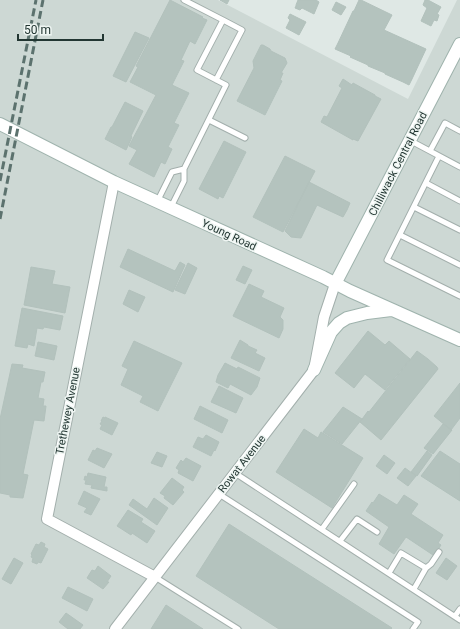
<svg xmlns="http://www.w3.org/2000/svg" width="460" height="629" viewBox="0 0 460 629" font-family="Roboto,sans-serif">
<rect width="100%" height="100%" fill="#dfe8e5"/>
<path fill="#cdd8d4" d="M0,0H218L408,99L457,0H460V629H0Z"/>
<path fill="#b4c3be" stroke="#b2c1bc" d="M170,0L203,17L202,18L207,20L195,44L190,41L181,60L184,61L172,85L189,93L174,123L179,125L168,147L172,149L165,164L161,162L154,177L129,164L137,150L129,146L156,95L130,82L138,67L136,66Z
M220,0H229L227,4Z
M298,0H316L319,2L314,14L302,8L300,10L295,8L296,6V5Z
M359,0H361L392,15L384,30L426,49L412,79H411H412L409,85L403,82L385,74V73L368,66V65L350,57L351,56L335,49L338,43H339H338L353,11H354Z
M425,0H428L441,7L437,14L439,15L437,21L434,20L431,26L421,21L427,8L423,5Z
M336,2L346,7L341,15L332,10Z
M290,14L306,22L299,35L286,28L290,20L288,18Z
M135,32L149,38L126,82L113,76Z
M261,45H263L270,49L271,51L285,58L287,63L281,73H283L280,80L282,81L265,115L237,101L254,68L253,61Z
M343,79L352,85L353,83L375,95V96L381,99L358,141L353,139V140L321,122L324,116L327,117L342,88L339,86Z
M125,102L143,111L131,136L132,137L126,150L105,139L111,127H112Z
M224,141L246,152L223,198L219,196L218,199L199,189Z
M285,156L315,171L283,232L253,217Z
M309,182L350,203L347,210L343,217L317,205L301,238L291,237L285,231Z
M128,249L175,271L180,262L185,265L173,292L120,267Z
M188,263L197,268L185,294L175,290Z
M243,266L252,270L245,284L236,280Z
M31,267L55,271L52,284L70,287L65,313L24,305Z
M249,284L264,291L261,297L284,308L280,317L283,320V329L279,338L233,316Z
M129,290L145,297L138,312L123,304Z
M22,308L63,316L60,330L44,327L43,329L37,328L34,346L28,344L27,348L15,346Z
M368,331L385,345L389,341L410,359L385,390L365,374L354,388L335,373Z
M240,340L248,345V346L257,350L255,353L265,358L259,371L231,358Z
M134,341L182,363L158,411L140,402L143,396L121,385L128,369L122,366Z
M38,342L57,346L54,360L35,356Z
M417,351L428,359L437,367L438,369L381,440L360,422L368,411L369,412Z
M225,363L237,369L238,367L260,378L257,387L251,395L230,384L228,388L216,382L218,375Z
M12,364L23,365L22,368L45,372L43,382H41L38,398L44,399L43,406H46L44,421L34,420L23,474L28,475L23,498L10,497V495L0,493V419Z
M460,383V418L451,430L434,416Z
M219,386L243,398L236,413L211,402Z
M200,406L228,420L222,433L194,419Z
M343,407L362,419L342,444L323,432Z
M103,417L105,418V417L118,423L112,435L100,429L102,425L100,424L102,421H101Z
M443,424L452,430L433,454L424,448Z
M304,429L318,438L321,432L363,458L332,508L276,472Z
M206,435L219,442L215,451L214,450L211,456L193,447L198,437L203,439Z
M97,448L112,454L104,468L88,460L93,450L95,451Z
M427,451L432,455L417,476L411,472Z
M440,451L460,464V501L421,476Z
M157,452L167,456L162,467L151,463Z
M384,455L395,463L387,474L376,466Z
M186,458L201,466L193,481L178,473L179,470L176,468L181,460L183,462Z
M405,468L416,476L408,486L397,478Z
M88,473L106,477L104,487H107V491L91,488L92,485L85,484L86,480H84L85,476L87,477Z
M172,478L184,487L182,490L184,492L173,505L164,498L165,496L160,493Z
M84,491L100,499L91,515L84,512L87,508L78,504Z
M379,494L397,505L404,495L418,504L411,514L443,535L438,543L441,545L437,551L436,550L433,555L406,537L394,554L379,544L389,527L366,511L372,502L373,503Z
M154,498L168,508L157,525L129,505L133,499L147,509Z
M128,510L143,519L141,522L155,531L147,543L132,533L131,535L117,526Z
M229,524L392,628L391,629H279L196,576Z
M41,542L45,544L44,547L48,549L41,563L38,562L37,564L32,562L33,558L31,557L32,555L31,554L36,544L39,545Z
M14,558L23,563L11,584L2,579Z
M446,558L457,566L447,580L436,573Z
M98,566L111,576L107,582H109L103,589L87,578L92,570L95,571Z
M68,587L93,599L87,611L62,598Z
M166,605L203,629H151Z
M66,613L83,625L80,629H68L59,622Z"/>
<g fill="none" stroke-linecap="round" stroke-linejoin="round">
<g stroke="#a3afac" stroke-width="7">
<path id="lane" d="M216,80L242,30L223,20
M209,120L245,138
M411,141L460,167
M430,151L445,123L460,131
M439,156L387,260L460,296
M426,183L460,201
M157,202L172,172L184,169L226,85L197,70L223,20L184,0
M171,207L184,181V169
M414,207L460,230
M400,235L460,265
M235,473L460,620
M219,494L418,622L413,629
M322,529L354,484
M340,541L357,519L377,532
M426,568L431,564L439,552
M389,573L401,553L426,568L414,589
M155,577L238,629
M455,616L460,609"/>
</g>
<g stroke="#a3afac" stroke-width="12">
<path id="street" d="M114,182L47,519L155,577
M115,629L314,370L324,317L335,284"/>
</g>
<g stroke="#9fb3ad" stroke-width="14">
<path id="secondary" d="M0,124L114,182L323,277L350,291L460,340
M335,284L460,44
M314,370L331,332L339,323L347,318L367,313L391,310"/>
</g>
<use href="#lane" stroke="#fff" stroke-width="5"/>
<use href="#street" stroke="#fff" stroke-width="10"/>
<use href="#secondary" stroke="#fff" stroke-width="12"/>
<path stroke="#5c726e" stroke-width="3" stroke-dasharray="8 4" stroke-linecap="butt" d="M0,181L36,0
M0,219L43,0"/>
</g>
<g text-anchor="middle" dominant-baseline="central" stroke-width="3" stroke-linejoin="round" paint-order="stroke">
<g font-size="11" fill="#223632" stroke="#eef5f2">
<text transform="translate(398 164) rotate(-63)">Chilliwack Central Road</text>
<text transform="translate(229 235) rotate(25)">Young Road</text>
<text transform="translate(68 411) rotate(-79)">Trethewey Avenue</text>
<text transform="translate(242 464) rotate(-52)">Rowat Avenue</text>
</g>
</g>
<path d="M18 34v6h85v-6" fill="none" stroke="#223632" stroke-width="2"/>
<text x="24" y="34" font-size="12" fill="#223632" stroke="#eef5f2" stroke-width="3" paint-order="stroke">50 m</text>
</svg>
